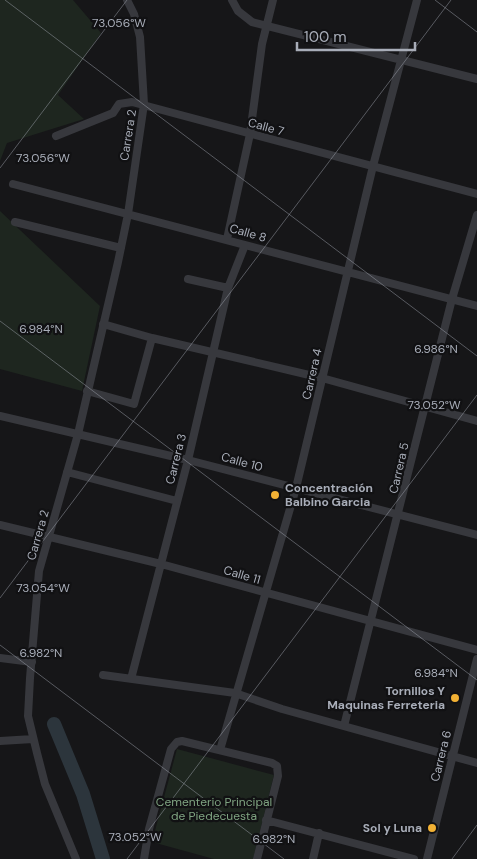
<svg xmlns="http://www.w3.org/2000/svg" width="477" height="859" viewBox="0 0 477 859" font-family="'DM Sans',sans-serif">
<rect width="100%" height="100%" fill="#161618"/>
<path fill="#1e261f" d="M0,0H73L101,33L58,95L84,119L7,143L0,161Z
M0,211L100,306L82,391L0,369Z
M177,749L274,775L253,859H214L152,842Z"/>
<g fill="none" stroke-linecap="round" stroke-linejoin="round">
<path stroke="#2c353c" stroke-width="14" d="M54,724L83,794L103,859"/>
<path stroke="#37383d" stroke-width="8" d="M232,0L238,11L252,22L477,79
M56,136L113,113L119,104L132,102L477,194
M13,184L477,306
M15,222L121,248
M227,239L250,134L262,44L273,0
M188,279L228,288
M103,324L152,338L322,378L477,421
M87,391L134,404L152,338
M0,416L188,460L477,535
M67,472L177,501
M0,525L161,564L477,650
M0,658L32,662
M103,675L235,693L282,709L477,763
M131,679L188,460L228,288L245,245
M344,726L452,299L477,215
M0,741L33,739
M220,750L296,488L373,166L417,0
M266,820L414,859
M76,859L45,784L37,753L28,716L30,678L39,571L78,434L118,262L128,214L144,104L140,37L134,14L127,0
M144,859L149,829L171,749L177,742L182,741L272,763L277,766L278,776L257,859
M313,859L319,833
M427,859L477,659"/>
</g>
<path fill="none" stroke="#a8adb8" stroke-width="1" stroke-opacity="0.45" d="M5,0L477,356M435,0L477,32M0,168L127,0M0,321L477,680M0,598L451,0M0,645L284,859M127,859L477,395M452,859L477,825"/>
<g fill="#f2b134" stroke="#111113" stroke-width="2">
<circle cx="275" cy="495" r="5"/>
<circle cx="455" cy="698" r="5"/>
<circle cx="432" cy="828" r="5"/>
</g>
<g text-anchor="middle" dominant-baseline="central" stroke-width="4.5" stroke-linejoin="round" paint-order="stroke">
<g font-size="12" fill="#a8adb8" stroke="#111113">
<text transform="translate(266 127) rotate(15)">Calle 7</text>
<text transform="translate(128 135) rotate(-81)">Carrera 2</text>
<text transform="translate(248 233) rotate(16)">Calle 8</text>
<text transform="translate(312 374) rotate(-77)">Carrera 4</text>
<text transform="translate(176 459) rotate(-76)">Carrera 3</text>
<text transform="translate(242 462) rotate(15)">Calle 10</text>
<text transform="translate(399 468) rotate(-77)">Carrera 5</text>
<text transform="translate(38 535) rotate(-74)">Carrera 2</text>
<text transform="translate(242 575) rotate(16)">Calle 11</text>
<text transform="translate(441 756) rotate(-76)">Carrera 6</text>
</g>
<g font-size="12" font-weight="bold" fill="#a8adb8" stroke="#111113" text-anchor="end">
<text x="285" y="488" text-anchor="start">Concentración<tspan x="285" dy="14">Balbino Garcia</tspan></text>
<text x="445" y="691">Tornillos Y<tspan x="445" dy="14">Maquinas Ferreteria</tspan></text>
<text x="422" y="828">Sol y Luna</text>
</g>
<g font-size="12" fill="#7fa381" stroke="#111113">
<text x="214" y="802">Cementerio Principal<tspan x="214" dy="14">de Piedecuesta</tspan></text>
</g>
</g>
<g font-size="12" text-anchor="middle" fill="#a8adb8" stroke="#111113" stroke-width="4.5" stroke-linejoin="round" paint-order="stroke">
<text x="119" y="27">73.056°W</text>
<text x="43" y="162">73.056°W</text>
<text x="41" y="333">6.984°N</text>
<text x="436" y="353">6.986°N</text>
<text x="434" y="409">73.052°W</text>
<text x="43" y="592">73.054°W</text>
<text x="41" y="657">6.982°N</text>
<text x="436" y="677">6.984°N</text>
<text x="135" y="841">73.052°W</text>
<text x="274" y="843">6.982°N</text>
</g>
<path d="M297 42v8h118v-8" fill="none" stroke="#a8adb8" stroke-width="2.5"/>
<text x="304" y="42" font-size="15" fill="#a8adb8" stroke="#111113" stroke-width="4" paint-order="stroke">100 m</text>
</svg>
